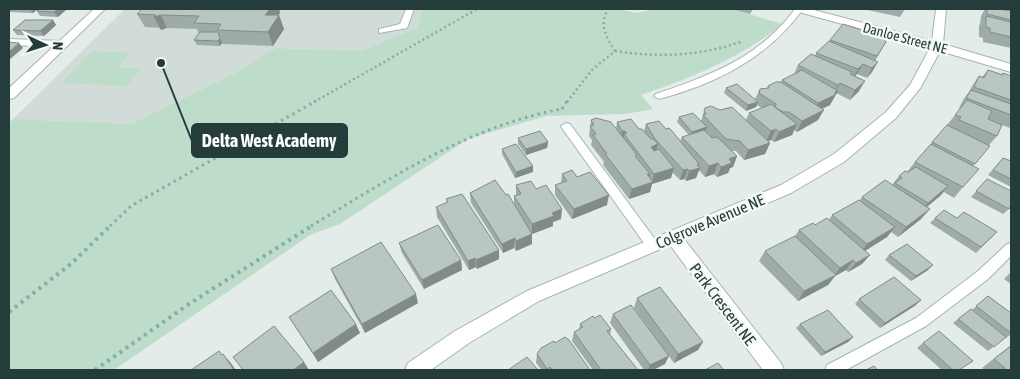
<svg xmlns="http://www.w3.org/2000/svg" width="1020" height="379" font-family="'Asap Condensed',sans-serif">
  <style>
    .built { fill: #d1dcd9 }
    .green { fill: #bddcca }
    .lines { fill: none; stroke-linecap: round; stroke-linejoin: round }
    .service-casing { stroke: #a6b4b1; stroke-width: 2 }
    .minor-casing { stroke: #a6b4b1; stroke-width: 2 }
    .path-far2 { stroke: #85aea7; stroke-width: 2.5; stroke-dasharray: 2 3; stroke-linecap: butt }
    .path-far1 { stroke: #85aea7; stroke-width: 3; stroke-dasharray: 2.5 4; stroke-linecap: butt }
    .path { stroke: #85aea7; stroke-width: 4; stroke-dasharray: 3 4.5; stroke-linecap: butt }
    .service { fill: #fff; fill-rule: evenodd }
    .minor { fill: #fff; fill-rule: evenodd }
    .wall { fill: #9faba8 }
    .shaded-wall { fill: #828b88 }
    .building { fill: #b9c7c3; stroke: #828b88 }
    .labels { text-anchor: middle; dominant-baseline: central; stroke-width: 5; stroke-linejoin: round; paint-order: stroke }
    .far-street-label { font-size: 14px; fill: #243c3a; stroke: #f3f9f7 }
    .street-label { font-size: 16px; fill: #243c3a; stroke: #f3f9f7 }
    .leader { fill: none; stroke: #243c3a; stroke-width: 2 }
    .callout-dot { fill: #243c3a; stroke: #f3f9f7; stroke-width: 2 }
    .callout { fill: #243c3a; stroke: #243c3a; stroke-width: 2 }
    .callout-label { font-size: 18px; text-anchor: middle; font-weight: bold; fill: #fff }
  </style>
  <rect width="100%" height="100%" fill="#e3ece9"/>
  <polygon class="built" points="125,9 422,9 417,28 361,51 276,48 233,74 131,124 13,119"/>
  <g class="green">
    <path d="M 422,9 L 618,9 L 637,13 L 654,9 L 731,9 L 783,24 C 740,58 693,77 641,95 L 653,109 L 625,114 L 546,116 L 468,139 L 340,224 L 310,235 L 114,370 L 9,370 L 9,123 L 13,119 L 131,124 L 233,74 L 276,48 L 361,51 L 417,28 Z"/>
    <polygon points="92,51 131,53 117,68 141,68 127,86 61,83"/>
  </g>
  <g class="lines">
    <defs>
      <g id="service">
        <polygon points="406,9 414,9 407,28 379,33 379,29 400,24"/>
        <path d="M 795,9 L 803,9 C 768,58 716,84 659,99 L 654,96 L 656,94 C 711,75 759,58 795,9 Z"/>
        <polygon points="9,39 62,41 66,44 62,47 9,45"/>
        <polygon points="566,123 570,124 657,242 659,246 657,250 653,251 649,250 562,128 561,126"/>
        <polygon points="1011,243 1011,256 988,279 926,326 846,370 825,370 827,365 916,318 978,271 1007,244"/>
      </g>
      <g id="minor">
        <polygon points="94,9 105,9 14,98 9,99 9,88"/>
        <polygon points="794,9 810,9 932,41 936,9 946,9 943,44 1011,64 1011,72 940,51 921,87 896,118 844,162 791,193 684,239 781,363 784,370 763,370 670,245 539,301 469,343 431,370 405,370 408,363 455,331 527,291 781,185 834,154 886,112 910,85 930,48 795,11"/>
      </g>
    </defs>
    <use href="#service" class="service-casing"/>
    <use href="#minor" class="minor-casing"/>
    <g class="path-far2">
      <path d="M 615,51 C 658,58 702,56 743,41"/>
      <polyline points="314,102 477,9"/>
      <path d="M 567,102 L 592,70 L 615,51 C 606,36 599,26 608,9"/>
    </g>
    <g class="path-far1">
      <polyline points="562,109 567,101"/>
      <polyline points="110,226 131,206 316,101"/>
      <path d="M 311,226 C 391,178 469,126 562,109"/>
    </g>
    <g class="path">
      <polyline points="9,312 72,263 111,225"/>
      <polyline points="95,370 189,304 313,225"/>
    </g>
    <use href="#service" class="service"/>
    <use href="#minor" class="minor"/>
  </g>
  <g class="wall">
    <polygon points="9,9 38,9 33,13 9,12"/>
    <polygon points="67,9 58,17 40,16 37,11"/>
    <polygon points="140,9 279,9 280,13 278,15 284,29 273,46 223,44 222,43 220,46 197,45 194,40 199,34 197,29 167,28 161,30 160,28 145,27 137,14 141,11"/>
    <polygon points="731,9 753,9 750,14"/>
    <polygon points="863,9 905,9 900,17"/>
    <polygon points="985,9 999,9 1011,11 1011,48 983,42 983,38 979,37 979,26 980,24 981,16"/>
    <polygon points="53,20 56,25 44,36 17,35 13,30"/>
    <polygon points="830,40 886,42 875,61 872,72 867,78 857,74 855,76 859,91 850,100 836,93 830,105 822,109 818,120 797,132 794,130 792,135 774,142 771,140 768,141 770,143 765,154 744,160 736,151 731,151 737,156 733,167 730,168 728,173 717,177 714,174 705,177 699,170 696,178 686,181 684,179 680,180 672,172 671,178 652,184 650,192 629,199 603,165 604,162 591,145 592,140 589,136 591,120 616,129 617,122 644,131 646,124 666,129 680,141 682,137 689,135 677,122 679,117 701,121 705,108 720,110 746,120 749,113 762,108 757,105 756,107 746,111 724,93 726,88 755,99 760,89 767,88 768,86 781,82 782,80 794,74 798,65 815,56 816,53 830,42"/>
    <polygon points="988,70 1002,75 1003,73 1011,76 1011,126 1010,128 1002,125 997,136 989,145 990,146 973,166 963,187 954,198 944,192 940,196 927,207 921,219 898,237 891,232 887,237 865,251 870,255 862,264 848,272 846,270 835,276 828,285 798,301 759,261 765,251 795,236 799,230 829,220 832,215 860,200 862,197 892,185 899,176 907,172 915,162 947,125 960,109 959,108 963,100 969,92 972,86 979,76 982,77"/>
    <polygon points="518,138 548,142 547,148 526,155 518,144"/>
    <polygon points="502,149 533,166 533,172 515,178 502,154"/>
    <polygon points="1003,158 1011,161 1011,187 988,175"/>
    <polygon points="562,174 607,205 572,219 555,195 555,185 561,183"/>
    <polygon points="987,179 1009,209 1003,214 971,197"/>
    <polygon points="516,185 536,189 561,219 553,222 553,226 532,234 532,244 516,251 514,248 503,253 471,203 470,193 506,195 514,205 514,196 516,195"/>
    <polygon points="446,199 499,250 499,259 477,269 476,267 469,270 437,217 436,207 447,202"/>
    <polygon points="935,218 957,218 997,232 976,253 930,223"/>
    <polygon points="399,243 461,260 462,270 424,289 402,253"/>
    <polygon points="889,255 928,270 911,281 885,260"/>
    <polygon points="331,269 418,303 365,333 335,279"/>
    <polygon points="1011,272 1011,284 1004,279"/>
    <polygon points="988,296 1011,313 1011,334 1006,338 1005,338 988,351 953,323 971,309 972,310"/>
    <polygon points="637,298 703,342 698,350 674,363 634,308"/>
    <polygon points="859,299 916,305 880,328 855,304"/>
    <polygon points="613,314 665,364 653,370 644,370 610,323"/>
    <polygon points="289,317 360,333 318,362"/>
    <polygon points="595,318 611,329 610,335 638,370 593,370 572,341 574,332 579,330 580,324"/>
    <polygon points="800,324 853,337 848,342 821,356 796,328"/>
    <polygon points="555,343 590,370 542,370 536,363 537,354"/>
    <polygon points="923,343 960,370 942,370 917,348"/>
    <polygon points="1011,345 1011,370 985,370 982,368"/>
  </g>
  <g class="shaded-wall">
    <polygon points="30,9 38,9 33,13"/>
    <polygon points="58,9 67,9 58,17 54,12"/>
    <polygon points="270,9 279,9 280,13 270,28 265,15"/>
    <polygon points="161,15 167,28 161,30 154,17"/>
    <polygon points="279,15 284,29 273,46 268,32"/>
    <polygon points="53,20 56,25 44,36 40,31"/>
    <polygon points="220,38 222,43 220,46 218,41"/>
    <polygon points="19,43 23,48 9,60 9,52"/>
    <polygon points="878,62 872,72 867,78 872,68"/>
    <polygon points="863,64 857,74 852,79 858,69"/>
    <polygon points="865,81 859,91 850,100 855,90"/>
    <polygon points="840,83 835,92 838,91 830,105 813,113 818,103 832,95 838,85"/>
    <polygon points="758,102 756,107 746,111 748,105"/>
    <polygon points="824,110 818,120 797,132 802,121"/>
    <polygon points="797,124 792,135 774,142 779,132"/>
    <polygon points="707,127 705,133 690,137 692,132"/>
    <polygon points="776,129 771,140 766,142 771,131"/>
    <polygon points="622,131 625,131 623,141 620,142"/>
    <polygon points="548,142 547,148 526,155 526,149"/>
    <polygon points="770,143 765,154 744,160 748,150"/>
    <polygon points="658,144 655,155 651,147"/>
    <polygon points="737,156 733,167 730,168 728,173 717,177 721,167 729,159"/>
    <polygon points="718,163 714,174 705,177 709,166"/>
    <polygon points="699,164 698,168 700,168 696,178 686,181 689,171"/>
    <polygon points="533,166 533,172 515,178 516,172"/>
    <polygon points="674,168 671,178 652,184 650,192 629,199 632,189 647,174 650,174 647,184 652,182 654,174"/>
    <polygon points="688,169 684,179 680,180 683,170"/>
    <polygon points="948,186 940,196 919,213 928,203"/>
    <polygon points="609,195 607,205 572,219 574,209"/>
    <polygon points="562,209 561,219 553,222 553,226 532,234 532,224 552,213"/>
    <polygon points="930,209 921,219 898,237 906,227"/>
    <polygon points="895,227 887,237 860,254 867,244"/>
    <polygon points="532,234 532,244 516,251 516,241"/>
    <polygon points="515,238 514,248 503,253 502,244"/>
    <polygon points="499,250 499,259 477,269 476,260"/>
    <polygon points="870,255 862,264 848,272 856,263"/>
    <polygon points="475,258 476,267 469,270 468,261"/>
    <polygon points="461,260 462,270 424,289 422,280"/>
    <polygon points="853,260 846,270 835,276 828,285 798,301 804,291 834,276 840,268"/>
    <polygon points="933,265 928,270 911,281 916,276"/>
    <polygon points="416,294 418,303 365,333 362,324"/>
    <polygon points="921,300 916,305 880,328 885,323"/>
    <polygon points="356,324 360,333 318,362 313,353"/>
    <polygon points="853,337 848,342 821,356 825,352"/>
    <polygon points="703,342 698,350 674,363 678,354"/>
    <polygon points="223,354 230,362 236,370 234,370"/>
    <polygon points="669,356 665,364 653,370 648,370 650,365"/>
    <polygon points="304,362 309,370 293,370"/>
  </g>
  <g class="building">
    <polygon points="39,9 58,9 54,12 37,11"/>
    <polygon points="142,9 270,9 265,15 279,15 268,32 217,30 221,24 194,23 199,16 161,15 154,17 156,15 137,14"/>
    <polygon points="987,9 999,9 1011,11 1011,20 987,14"/>
    <polygon points="986,16 1011,22 1011,37 990,32 990,28 986,27"/>
    <polygon points="25,20 53,20 40,31 13,30"/>
    <polygon points="843,24 882,36 886,42 877,56 830,40"/>
    <polygon points="200,32 218,32 220,38 218,41 194,40"/>
    <polygon points="829,41 878,62 872,68 863,64 858,69 816,53"/>
    <polygon points="9,42 19,43 9,52"/>
    <polygon points="811,54 852,72 850,74 865,81 855,90 840,83 838,85 798,65"/>
    <polygon points="802,70 838,91 835,92 835,95 818,103 782,80"/>
    <polygon points="988,70 1003,75 1003,73 1011,76 1011,100 974,87 979,76 984,78"/>
    <polygon points="776,82 781,82 824,110 802,121 789,112 783,112 775,107 776,104 759,93 760,89 769,88 768,86"/>
    <polygon points="737,84 758,102 748,105 726,88"/>
    <polygon points="971,90 1011,104 1011,115 966,98"/>
    <polygon points="967,100 992,111 988,119 1002,125 997,136 959,120 961,117 955,115"/>
    <polygon points="771,104 797,124 779,132 776,129 771,131 749,113"/>
    <polygon points="711,106 720,110 732,107 770,143 748,150 740,141 726,139 703,115 706,114 704,111 705,108"/>
    <polygon points="693,113 707,127 692,132 679,117"/>
    <polygon points="596,118 611,122 637,155 635,156 650,174 647,174 653,182 632,189 605,154 607,154 593,135 596,134 590,126 594,125 591,120"/>
    <polygon points="631,119 639,129 642,129 651,139 653,139 658,144 651,147 654,151 659,149 674,168 654,174 624,134 627,133 625,131 622,131 617,122"/>
    <polygon points="659,121 666,129 669,128 672,131 699,164 697,165 700,168 689,171 688,169 683,170 655,139 646,124"/>
    <polygon points="947,125 990,146 975,164 932,142"/>
    <polygon points="704,130 712,138 717,137 737,156 729,159 732,163 721,167 718,163 709,166 682,137"/>
    <polygon points="540,131 548,142 526,149 518,138"/>
    <polygon points="516,144 533,166 516,172 502,149"/>
    <polygon points="931,144 979,169 963,187 915,162"/>
    <polygon points="1003,158 1011,161 1011,179 993,170"/>
    <polygon points="916,167 948,186 928,203 895,183 902,178 899,176 905,171 908,172"/>
    <polygon points="572,170 577,177 590,172 609,195 574,209 555,185 567,181 562,174"/>
    <polygon points="987,179 1011,191 1011,205 1009,209 976,191"/>
    <polygon points="495,180 506,195 508,194 532,234 516,241 515,238 502,244 470,193"/>
    <polygon points="885,180 930,209 906,227 862,197"/>
    <polygon points="531,181 536,189 546,185 562,209 552,213 554,216 532,224 514,196 521,194 516,185"/>
    <polygon points="462,194 499,250 476,260 475,258 468,261 436,207 448,202 446,199"/>
    <polygon points="859,200 895,227 867,244 832,215"/>
    <polygon points="944,210 957,218 964,212 997,232 981,247 935,218"/>
    <polygon points="827,218 870,255 856,263 853,260 840,268 799,230 813,223 815,225"/>
    <polygon points="438,225 461,260 422,280 399,243"/>
    <polygon points="795,236 836,275 804,291 765,251"/>
    <polygon points="381,242 416,294 362,324 331,269"/>
    <polygon points="907,244 933,265 916,276 889,255"/>
    <polygon points="894,277 921,300 885,323 859,299"/>
    <polygon points="660,287 703,342 678,354 637,298"/>
    <polygon points="331,290 356,324 313,353 289,317"/>
    <polygon points="988,296 1011,313 1011,333 976,306"/>
    <polygon points="631,305 669,356 650,365 613,314"/>
    <polygon points="971,309 1006,337 994,347 958,319"/>
    <polygon points="828,310 853,337 825,352 800,324"/>
    <polygon points="600,315 611,329 607,331 638,370 601,370 574,332 583,327 580,324 593,316 595,318"/>
    <polygon points="274,326 304,362 293,370 243,370 233,357"/>
    <polygon points="939,331 973,361 959,370 953,370 923,343"/>
    <polygon points="565,337 569,340 590,370 553,370 550,367 547,369 537,354 541,348 554,341 555,343"/>
    <polygon points="1011,346 1011,370 1002,370 1005,368 994,359"/>
    <polygon points="219,351 222,355 223,354 234,370 191,370"/>
    <polygon points="527,357 538,370 508,370"/>
    <polygon points="718,363 724,370 705,370"/>
    <polygon points="874,366 878,370 866,370"/>
  </g>
  <g class="labels">
    <g class="far-street-label">
      <text transform="translate(905 38) rotate(15)">Danloe Street NE</text>
    </g>
    <g class="street-label">
      <text transform="translate(710 221) rotate(-23)">Colgrove Avenue NE</text>
      <text transform="translate(723 304) rotate(53)">Park Crescent NE</text>
    </g>
  </g>
  <path class="leader" d="M161 63L192 141"/>
  <circle class="callout-dot" cx="161" cy="63" r="5"/>
  <rect class="callout" x="192" y="124" width="155" height="33" rx="5"/>
  <g class="callout-label">
    <text x="269" y="147">Delta West Academy</text>
  </g>
  <rect width="1020" height="379" fill="none" stroke="#243c3a" stroke-width="20"/>
  <g transform="translate(45 45) rotate(94)" stroke="#f3f9f7" stroke-width="4" paint-order="stroke">
  <path d="M0-4L9 19L0 12L-9 19Z" fill="#243c3a"/>
  <text y="-8" font-size="14" font-weight="bold" text-anchor="middle" fill="#243c3a">N</text>
  </g>
</svg>
